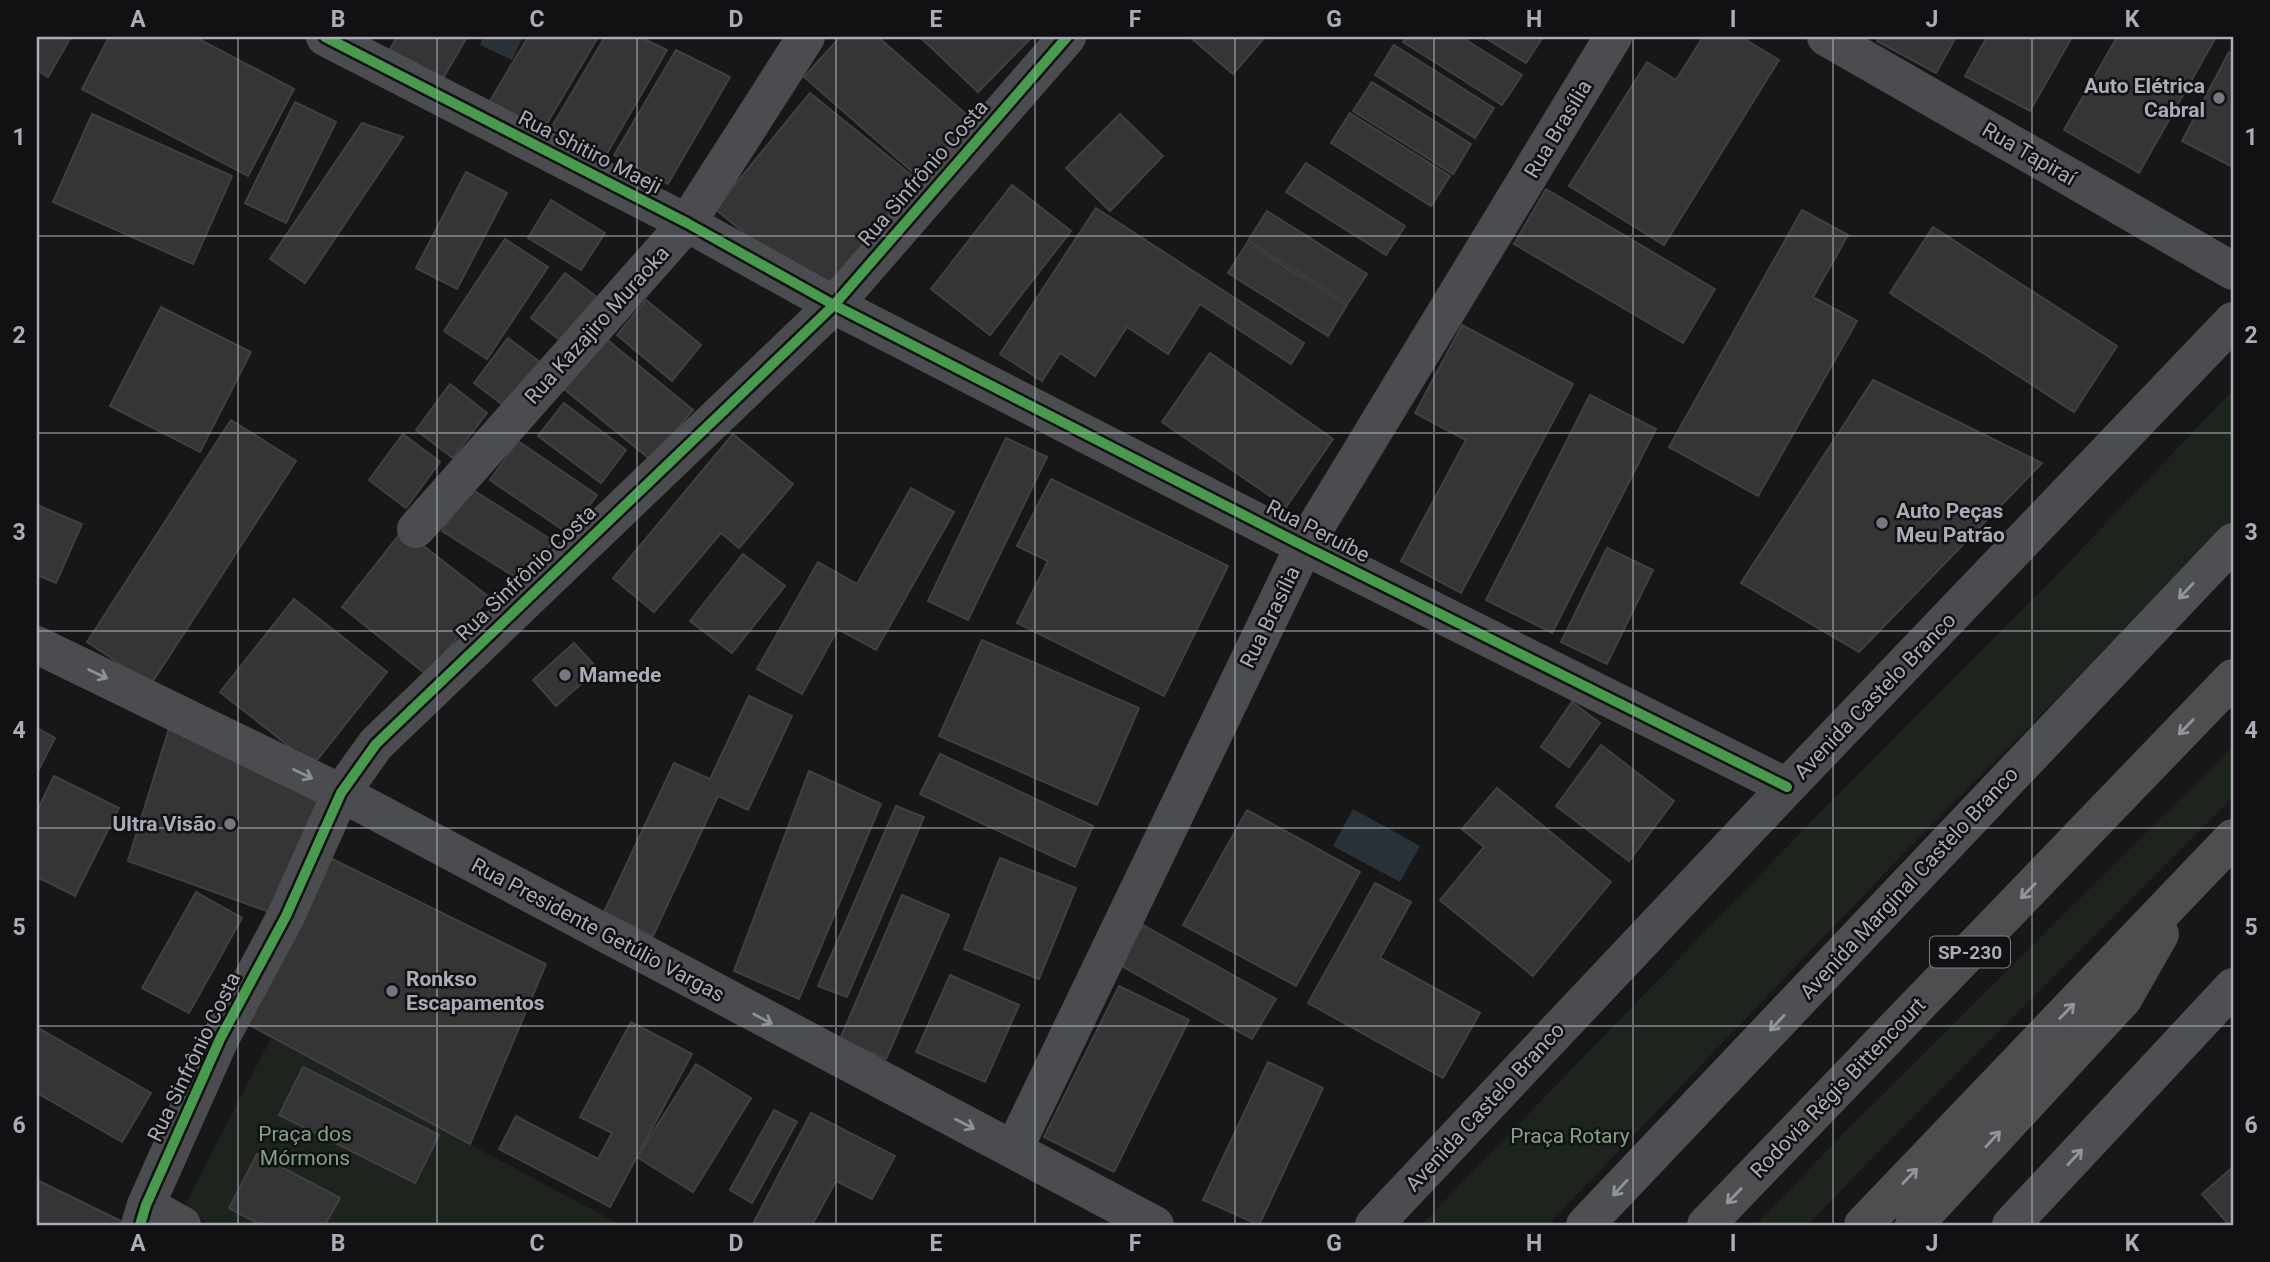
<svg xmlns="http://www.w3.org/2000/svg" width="2270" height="1262" font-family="Roboto,sans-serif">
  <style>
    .green { fill: #1d241e }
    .water { fill: #2a3239 }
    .building { fill: #353536; stroke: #3f4043; stroke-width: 2 }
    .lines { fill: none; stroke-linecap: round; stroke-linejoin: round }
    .street { stroke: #4b4c50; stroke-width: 38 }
    .primary { stroke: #4d4f52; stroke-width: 38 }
    .highway { stroke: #4e4e51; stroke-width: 38 }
    .cycleway-casing { stroke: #111113; stroke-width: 15 }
    .cycleway { stroke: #469c4c; stroke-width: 10 }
    .oneway { stroke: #91969e }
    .oneway2 { stroke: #8c9099 }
    .oneway3 { stroke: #92959e }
    .grid { fill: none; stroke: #a8adb8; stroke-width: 2; stroke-opacity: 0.55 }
    .poi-dot { fill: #757880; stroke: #111113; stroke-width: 2.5 }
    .labels { text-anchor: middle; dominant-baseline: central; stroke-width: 5; stroke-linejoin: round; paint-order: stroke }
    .shield { fill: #111113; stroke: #7b7e86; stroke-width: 2 }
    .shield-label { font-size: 19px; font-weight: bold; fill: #a8adb8 }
    .poi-label { font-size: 21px; font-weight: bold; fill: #a8adb8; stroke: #111113; text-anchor: start }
    .street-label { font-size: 21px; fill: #a8adb8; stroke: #111113 }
    .park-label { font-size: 21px; fill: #7fa381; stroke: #111113 }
    .neatline { fill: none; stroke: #a8adb8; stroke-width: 2.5 }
    .grid-label { font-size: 23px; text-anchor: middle; font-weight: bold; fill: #a8adb8 }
  </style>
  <rect width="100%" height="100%" fill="#171717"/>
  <g class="green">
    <polygon points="2233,390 2233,522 1907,850 1548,1225 1421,1225 1812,821 2051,581"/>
    <polygon points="2233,746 2233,797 1865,1165 1808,1225 1756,1225 1840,1137"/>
    <polygon points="271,1038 621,1225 212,1225 183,1209"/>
  </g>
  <g class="water">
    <polygon points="483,37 523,37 512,60 480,45"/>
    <polygon points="1353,809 1420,846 1400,882 1333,846"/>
  </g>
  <g class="building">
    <polygon points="37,37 71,37 48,77 37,70"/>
    <polygon points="109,37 195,37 294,89 248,176 82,89"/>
    <polygon points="397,37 467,37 441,82 387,54"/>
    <polygon points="528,37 598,37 542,132 488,104"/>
    <polygon points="605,37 640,37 667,50 605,157 551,128"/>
    <polygon points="840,37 878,37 975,122 923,181 804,77"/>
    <polygon points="920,37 1032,37 978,92"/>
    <polygon points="1190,37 1265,37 1233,74"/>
    <polygon points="1406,37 1461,37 1522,75 1502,105 1403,42"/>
    <polygon points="1484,37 1543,37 1526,63"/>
    <polygon points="1703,37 1741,37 1779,60 1664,245 1569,186 1647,62 1676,80"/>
    <polygon points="1879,37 1956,37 1936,73 1877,41"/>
    <polygon points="1987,37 2072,37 2030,111 1965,76"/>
    <polygon points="2117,37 2216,37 2139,173 2064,130"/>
    <polygon points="1394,45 1494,108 1475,138 1375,75"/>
    <polygon points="676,50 730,77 668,184 614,155"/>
    <polygon points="2229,52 2233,54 2233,167 2182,141"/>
    <polygon points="1372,82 1471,144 1453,174 1353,111"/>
    <polygon points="810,93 926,187 832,303 715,209"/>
    <polygon points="295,102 336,122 286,223 245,203"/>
    <polygon points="1350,113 1450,176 1431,206 1331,143"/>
    <polygon points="92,114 232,176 193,264 53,202"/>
    <polygon points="1120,114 1163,156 1110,211 1066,168"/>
    <polygon points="362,123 403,137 305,283 270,259"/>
    <polygon points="1306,163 1405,226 1386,255 1286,192"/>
    <polygon points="466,172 507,193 457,289 416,268"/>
    <polygon points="1012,185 1071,231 990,335 931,289"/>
    <polygon points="1546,189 1715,289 1683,343 1514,244"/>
    <polygon points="551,200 605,233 581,270 528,238"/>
    <polygon points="1096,208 1304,343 1291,364 1200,304 1168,354 1127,327 1095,376 1060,353 1042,381 1000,354"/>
    <polygon points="1802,210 1848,235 1813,297 1857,321 1758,496 1669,447"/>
    <polygon points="1267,211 1367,274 1348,303 1248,241"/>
    <polygon points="1933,227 2117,346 2074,412 1890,293"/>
    <polygon points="505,239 548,267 487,359 444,331"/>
    <polygon points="1247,243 1347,305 1328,336 1228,273"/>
    <polygon points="565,273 602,301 568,346 531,318"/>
    <polygon points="646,300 701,345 672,381 617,335"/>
    <polygon points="161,307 251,352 200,452 110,406"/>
    <polygon points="1462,325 1573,384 1461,593 1401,561 1466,440 1415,413"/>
    <polygon points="508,338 544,365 511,411 474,383"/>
    <polygon points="605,338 693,410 651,460 563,388"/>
    <polygon points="1210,353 1333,439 1286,507 1162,422"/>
    <polygon points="1873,380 2042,463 1859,652 1741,583"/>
    <polygon points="450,384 487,413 453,458 416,430"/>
    <polygon points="1590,395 1656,429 1552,633 1486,600"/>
    <polygon points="564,403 626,450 601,483 538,436"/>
    <polygon points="231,420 296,461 151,684 87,642"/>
    <polygon points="403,434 440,462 406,508 369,480"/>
    <polygon points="733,434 793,484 739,548 721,533 654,612 613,578"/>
    <polygon points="1006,438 1047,457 968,620 928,601"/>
    <polygon points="518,441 597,495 569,534 490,480"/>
    <polygon points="1051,479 1228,566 1164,696 1017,623 1048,561 1017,546"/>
    <polygon points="470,488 553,541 526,584 442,531"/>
    <polygon points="911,488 954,512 876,650 838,629 802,694 757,669 818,562 857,584"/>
    <polygon points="37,505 82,524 56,583 37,575"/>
    <polygon points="403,530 489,597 427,675 342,607"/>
    <polygon points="1607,548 1653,570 1607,664 1561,642"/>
    <polygon points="743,554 785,586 732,653 690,621"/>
    <polygon points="294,599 387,672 313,765 220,692"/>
    <polygon points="982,640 1139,708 1097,805 939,736"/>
    <polygon points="574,643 598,669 556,706 533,680"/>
    <polygon points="749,696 792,716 748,810 718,796 653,936 604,912 674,763 710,779"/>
    <polygon points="1572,702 1600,723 1569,767 1541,747"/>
    <polygon points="172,719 332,801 278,915 128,861"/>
    <polygon points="37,728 55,738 37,773"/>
    <polygon points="1601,745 1674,801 1629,861 1556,806"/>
    <polygon points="940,754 1093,826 1075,867 920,794"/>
    <polygon points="809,771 881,804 799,999 734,971"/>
    <polygon points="54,776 119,808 75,896 37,877 37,811"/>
    <polygon points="1497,788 1611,882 1533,976 1440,900 1484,847 1462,829"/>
    <polygon points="896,806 924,817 847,997 818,986"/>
    <polygon points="1247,810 1360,872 1296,986 1183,925"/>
    <polygon points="322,854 546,964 470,1144 235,1017"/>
    <polygon points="1000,858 1076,888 1039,979 964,949"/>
    <polygon points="1375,883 1411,902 1380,958 1480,1013 1443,1078 1308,1003"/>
    <polygon points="196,892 242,918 189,1013 142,988"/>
    <polygon points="902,895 949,915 886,1059 840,1039"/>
    <polygon points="1143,925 1276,999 1252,1039 1120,965"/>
    <polygon points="950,975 1019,1005 985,1082 916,1052"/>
    <polygon points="1119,986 1189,1020 1114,1172 1044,1137"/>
    <polygon points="631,1022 692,1054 610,1207 499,1149 516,1116 598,1159 612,1133 580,1117"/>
    <polygon points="37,1027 151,1093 122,1142 37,1093"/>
    <polygon points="1268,1062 1323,1088 1259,1225 1203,1200"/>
    <polygon points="696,1064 751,1098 693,1192 637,1157"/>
    <polygon points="303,1067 439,1135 415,1183 279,1115"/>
    <polygon points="774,1110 797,1122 752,1203 730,1190"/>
    <polygon points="811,1113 895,1156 872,1199 836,1181 812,1225 760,1225 754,1222"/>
    <polygon points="257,1154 340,1198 325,1225 261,1225 229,1208"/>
    <polygon points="2233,1167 2233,1225 2229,1225 2202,1194"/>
    <polygon points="37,1180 129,1225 37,1225"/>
  </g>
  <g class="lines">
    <g class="street">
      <polyline points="325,37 687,223 834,305 1304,546 1787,787"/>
      <polyline points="1826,37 2233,271"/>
      <polyline points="416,529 687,223 806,37"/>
      <polyline points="37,645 341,793 1155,1225"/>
      <polyline points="1014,1149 1304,546 1613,37"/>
      <polyline points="146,1205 182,1225"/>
      <polyline points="140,1225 146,1205 220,1039 286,916 341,793 376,744 834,305 1067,37"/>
      <polyline points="1374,1225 1787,787 2233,321"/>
    </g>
    <g class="primary">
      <polyline points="1585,1225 2233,542"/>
      <polyline points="2011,1225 2233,987"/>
    </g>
    <g class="highway">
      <polyline points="1706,1225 2233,678"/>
      <polyline points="1863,1225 2233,838"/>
      <polyline points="1914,1225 2123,999 2160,934"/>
    </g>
    <defs>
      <g id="cycleway">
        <polyline points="325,37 687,223 834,305 1304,546 1787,787"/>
        <polyline points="140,1225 146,1205 220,1039 286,916 341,793 376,744 834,305 1067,37"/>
      </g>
    </defs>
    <use href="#cycleway" class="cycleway-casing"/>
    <use href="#cycleway" class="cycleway"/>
  </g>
  <defs><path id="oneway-shaft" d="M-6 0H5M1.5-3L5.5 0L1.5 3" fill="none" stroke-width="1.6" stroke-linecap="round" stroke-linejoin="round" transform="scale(1.75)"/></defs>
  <g class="oneway">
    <use href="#oneway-shaft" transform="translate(2186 591) rotate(133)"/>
    <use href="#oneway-shaft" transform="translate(1777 1023) rotate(133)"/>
    <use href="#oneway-shaft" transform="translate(2075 1157) rotate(-47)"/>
    <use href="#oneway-shaft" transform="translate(1620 1188) rotate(133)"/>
  </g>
  <g class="oneway2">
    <use href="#oneway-shaft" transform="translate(98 674) rotate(26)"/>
    <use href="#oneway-shaft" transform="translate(303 774) rotate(26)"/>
    <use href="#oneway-shaft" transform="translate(763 1019) rotate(28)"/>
    <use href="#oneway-shaft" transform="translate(965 1124) rotate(27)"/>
  </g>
  <g class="oneway3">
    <use href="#oneway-shaft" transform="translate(2186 727) rotate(134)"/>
    <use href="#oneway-shaft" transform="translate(2028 891) rotate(134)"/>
    <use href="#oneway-shaft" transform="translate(2067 1011) rotate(-46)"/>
    <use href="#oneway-shaft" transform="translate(1993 1139) rotate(-47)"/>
    <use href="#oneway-shaft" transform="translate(1910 1176) rotate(-46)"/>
    <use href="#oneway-shaft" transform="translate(1734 1196) rotate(134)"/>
  </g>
  <path class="grid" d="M 238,37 L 238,1225M 437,37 L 437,1225M 637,37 L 637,1225M 836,37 L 836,1225M 1035,37 L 1035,1225M 1235,37 L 1235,1225M 1434,37 L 1434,1225M 1633,37 L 1633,1225M 1833,37 L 1833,1225M 2032,37 L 2032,1225M 37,236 L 2233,236M 37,433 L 2233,433M 37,631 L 2233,631M 37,828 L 2233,828M 37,1026 L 2233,1026"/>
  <g class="poi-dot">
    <circle cx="2219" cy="98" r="7"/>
    <circle cx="1882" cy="523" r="7"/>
    <circle cx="565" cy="675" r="7"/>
    <circle cx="230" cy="824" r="7"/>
    <circle cx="392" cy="991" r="7"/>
  </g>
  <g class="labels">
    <rect class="shield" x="1930" y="936.5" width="80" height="31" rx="5"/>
    <g class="shield-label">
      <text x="1970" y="952">SP-230</text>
    </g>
    <g class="poi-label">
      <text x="2205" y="86" text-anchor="end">Auto Elétrica<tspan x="2205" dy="24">Cabral</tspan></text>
      <text x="1896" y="511">Auto Peças<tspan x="1896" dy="24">Meu Patrão</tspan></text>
      <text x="579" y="675">Mamede</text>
      <text x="216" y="824" text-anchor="end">Ultra Visão</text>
      <text x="406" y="979">Ronkso<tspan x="406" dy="24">Escapamentos</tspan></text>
    </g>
    <g class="street-label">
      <text transform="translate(1558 129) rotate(-59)">Rua Brasília</text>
      <text transform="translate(590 152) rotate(27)">Rua Shitiro Maeji</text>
      <text transform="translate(2029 154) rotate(30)">Rua Tapiraí</text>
      <text transform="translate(923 173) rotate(-49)">Rua Sinfrônio Costa</text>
      <text transform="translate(597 325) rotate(-48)">Rua Kazajiro Muraoka</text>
      <text transform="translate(1318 531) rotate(27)">Rua Peruíbe</text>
      <text transform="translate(526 573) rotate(-44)">Rua Sinfrônio Costa</text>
      <text transform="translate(1270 617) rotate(-64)">Rua Brasília</text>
      <text transform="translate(1875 696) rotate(-46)">Avenida Castelo Branco</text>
      <text transform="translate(1909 883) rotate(-47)">Avenida Marginal Castelo Branco</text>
      <text transform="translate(598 930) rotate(28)">Rua Presidente Getúlio Vargas</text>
      <text transform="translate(194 1057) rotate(-64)">Rua Sinfrônio Costa</text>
      <text transform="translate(1838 1088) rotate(-46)">Rodovia Régis Bittencourt</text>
      <text transform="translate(1485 1107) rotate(-47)">Avenida Castelo Branco</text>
    </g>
    <g class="park-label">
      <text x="305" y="1134">Praça dos<tspan x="305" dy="24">Mórmons</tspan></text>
      <text x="1570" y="1136">Praça Rotary</text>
    </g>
  </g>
  <rect width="2270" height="1262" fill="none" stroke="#111113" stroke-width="77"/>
  <rect x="38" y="38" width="2194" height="1186" class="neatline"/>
  <g class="grid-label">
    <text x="138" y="27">A</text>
    <text x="338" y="27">B</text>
    <text x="537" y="27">C</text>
    <text x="736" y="27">D</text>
    <text x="936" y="27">E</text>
    <text x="1135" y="27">F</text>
    <text x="1334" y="27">G</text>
    <text x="1534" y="27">H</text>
    <text x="1733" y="27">I</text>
    <text x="1932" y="27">J</text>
    <text x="2132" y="27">K</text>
    <text x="19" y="145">1</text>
    <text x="2251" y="145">1</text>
    <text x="19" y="343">2</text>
    <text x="2251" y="343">2</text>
    <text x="19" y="540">3</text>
    <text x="2251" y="540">3</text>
    <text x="19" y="738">4</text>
    <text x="2251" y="738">4</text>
    <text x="19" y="935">5</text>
    <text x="2251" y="935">5</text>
    <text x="19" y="1133">6</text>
    <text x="2251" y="1133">6</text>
    <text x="138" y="1251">A</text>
    <text x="338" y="1251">B</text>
    <text x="537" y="1251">C</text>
    <text x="736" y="1251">D</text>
    <text x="936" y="1251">E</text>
    <text x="1135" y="1251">F</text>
    <text x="1334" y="1251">G</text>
    <text x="1534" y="1251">H</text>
    <text x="1733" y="1251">I</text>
    <text x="1932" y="1251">J</text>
    <text x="2132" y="1251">K</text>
  </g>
</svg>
